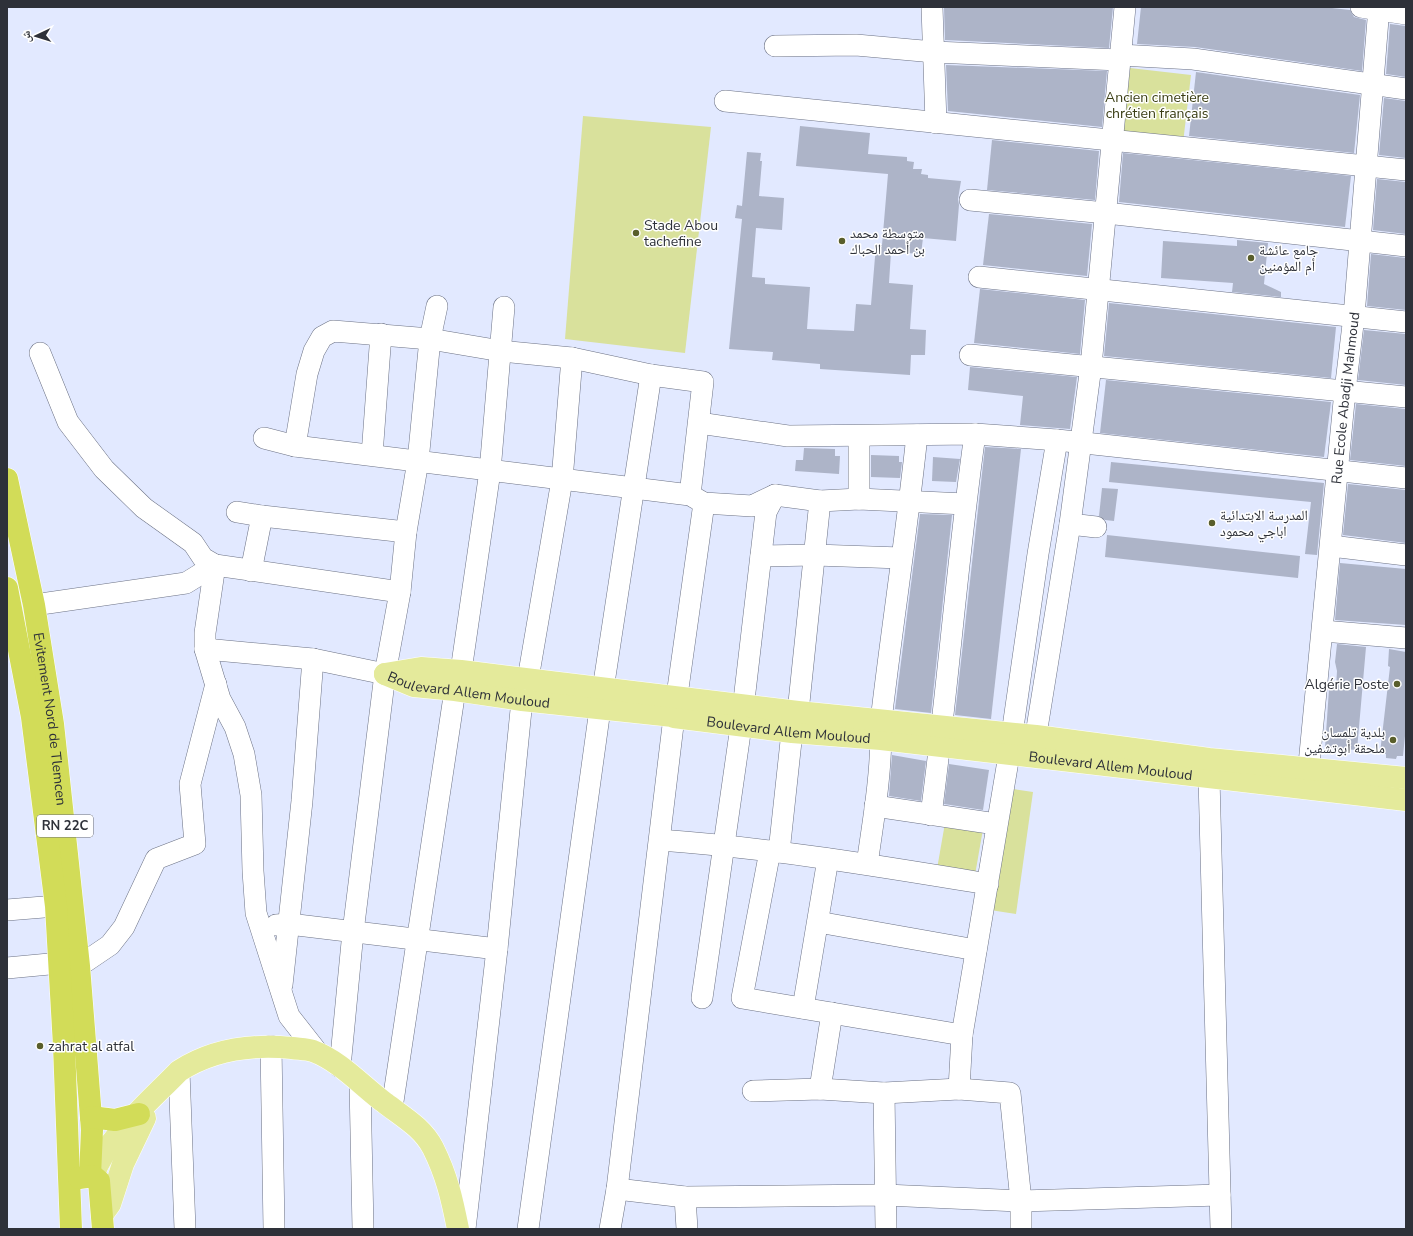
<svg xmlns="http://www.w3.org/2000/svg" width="1413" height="1236" font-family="'Nunito Sans','Noto Naskh Arabic',sans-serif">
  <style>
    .green { fill: #d9e19c }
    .building { fill: #adb4c8 }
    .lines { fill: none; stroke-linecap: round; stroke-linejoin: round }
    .minor-casing { stroke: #6c7285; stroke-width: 22 }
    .major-casing { stroke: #fff; stroke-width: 23 }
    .highway-casing { stroke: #fff; stroke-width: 23 }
    .minor { stroke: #fff; stroke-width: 21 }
    .major { stroke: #e4ea9b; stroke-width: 22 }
    .highway { stroke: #d2dc58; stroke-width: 22 }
    .poi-dot { fill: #595e2b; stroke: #fff; stroke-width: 1.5 }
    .labels { text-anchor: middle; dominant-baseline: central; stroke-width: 3; stroke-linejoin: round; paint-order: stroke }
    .shield { fill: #fff; stroke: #6d6f74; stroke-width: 1 }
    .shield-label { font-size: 13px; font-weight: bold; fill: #2e3139 }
    .park-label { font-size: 14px; fill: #3a3d14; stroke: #fff }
    .poi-label { font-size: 14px; fill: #2e3139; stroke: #fff; text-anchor: start }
    .street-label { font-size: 14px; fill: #2e3139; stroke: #fff }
  </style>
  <rect width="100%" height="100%" fill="#e2e9ff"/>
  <g class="green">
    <polygon points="1130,68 1191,75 1183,143 1123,136"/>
    <polygon points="583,116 711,127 685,353 565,339"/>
    <polygon points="1007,788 1033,792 1016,914 990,910"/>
    <polygon points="945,823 983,829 975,875 937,869"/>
  </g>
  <g class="building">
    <polygon points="944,7 1113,7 1109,48 945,40"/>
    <polygon points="1141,7 1323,7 1350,10 1354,17 1366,20 1362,71 1195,47 1137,44"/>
    <polygon points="1390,24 1406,26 1406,77 1386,74"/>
    <polygon points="946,65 1107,71 1102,127 948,111"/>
    <polygon points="1196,72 1360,95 1354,153 1189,136"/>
    <polygon points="1384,98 1406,101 1406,158 1379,155"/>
    <polygon points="800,126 870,133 868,154 907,157 907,161 914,162 913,169 922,169 921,174 928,175 928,178 961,181 958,199 959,205 956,241 923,238 921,254 891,252 889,283 913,285 910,329 926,330 925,355 911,355 910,375 820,369 820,364 772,360 773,352 729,349 742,219 735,218 737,205 742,206 747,152 761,153 760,161 762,161 759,196 784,198 782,230 756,228 752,277 765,278 765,284 810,287 807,329 854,331 856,304 871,305 876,245 882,245 888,174 796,166"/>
    <polygon points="992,140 1099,151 1095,200 987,190"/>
    <polygon points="1123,153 1351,176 1345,227 1119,202"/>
    <polygon points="1377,179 1406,182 1406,234 1373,230"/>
    <polygon points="989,214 1092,224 1087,276 983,265"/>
    <polygon points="1237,240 1268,243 1264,284 1281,292 1281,297 1232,292 1233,283 1161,278 1163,241 1237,246"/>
    <polygon points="1371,254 1406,258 1406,310 1367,306"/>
    <polygon points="980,289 1085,300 1080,354 974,343"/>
    <polygon points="1109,303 1336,327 1331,378 1104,356"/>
    <polygon points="1364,330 1406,334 1406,385 1358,380"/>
    <polygon points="970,367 1077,377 1070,429 1020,425 1023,396 968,390"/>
    <polygon points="1106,380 1331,402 1324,457 1100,433"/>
    <polygon points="1356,404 1406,409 1406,466 1350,460"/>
    <polygon points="985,447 1021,449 991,719 955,715"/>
    <polygon points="804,448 835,449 835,456 840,456 839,474 795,471 796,460 803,460"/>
    <polygon points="871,455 899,456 899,462 902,462 900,478 871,477"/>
    <polygon points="933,457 960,459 956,482 932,481"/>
    <polygon points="1111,462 1324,483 1317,555 1305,554 1311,502 1109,482"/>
    <polygon points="1348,484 1406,490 1406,543 1343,535"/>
    <polygon points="1102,488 1118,489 1114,521 1105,520 1099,516"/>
    <polygon points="920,514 952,515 931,713 895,709"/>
    <polygon points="1107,535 1300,556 1298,578 1105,557"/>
    <polygon points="1340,563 1406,569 1406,625 1335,620"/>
    <polygon points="1337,644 1366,647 1357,750 1325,748 1329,689 1336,687 1337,671 1335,662"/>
    <polygon points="1389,649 1406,652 1406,726 1403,756 1397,756 1396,759 1386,758 1386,754 1380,753 1390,667 1388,666"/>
    <polygon points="892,755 926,761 921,801 889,796"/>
    <polygon points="949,764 989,770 983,810 944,804"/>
  </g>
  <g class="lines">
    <defs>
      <g id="minor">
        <polyline points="932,7 936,123"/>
        <polyline points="1361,7 1406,14"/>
        <polyline points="775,46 856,45 934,52 1119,60"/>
        <polyline points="1120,55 1193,59 1406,89"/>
        <polyline points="725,101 1406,170"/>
        <polyline points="970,200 1106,213 1406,246"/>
        <polyline points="979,277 1406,322"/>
        <polyline points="40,353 68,422 104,469 144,508 193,543 203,558 215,565 400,592"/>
        <polyline points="970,355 1406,397"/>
        <polyline points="699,423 788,436 975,434 1057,440 1406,478"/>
        <polyline points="264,438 295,446 690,495 704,503 752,506 775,495 820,501 859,499 965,504"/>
        <polyline points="295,446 307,374 314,351 322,337 333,331 430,339 501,351 572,358 651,375 703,382 690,495"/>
        <polyline points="372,455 381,334"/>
        <polyline points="859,499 859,436"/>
        <polyline points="237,512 262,516 406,532"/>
        <polyline points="1070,524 1096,527"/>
        <polyline points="1331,546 1406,555"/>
        <polyline points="761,556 815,555 901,558"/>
        <polyline points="215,565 205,633 205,649 220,699 235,727 244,754 251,795 253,871 256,913 289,1016 318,1053"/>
        <polyline points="251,571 262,516"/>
        <polyline points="34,605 186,583 215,565"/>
        <polyline points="1323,631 1406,638"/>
        <polyline points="205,649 313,659 385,674"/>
        <polyline points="1033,753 1070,524 1091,366 1125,7"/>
        <polyline points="1209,778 1221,1229"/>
        <path id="s1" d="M 1307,785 L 1345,391 L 1354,316 L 1379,7"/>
        <polyline points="875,806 996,824"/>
        <path d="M 931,815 C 948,688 957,561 975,434"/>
        <path d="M 660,840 C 770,848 879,866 988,884"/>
        <polyline points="770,851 742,998 962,1035 1009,755 1038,554 1057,440"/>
        <polyline points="779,852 792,732 798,712 820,501"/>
        <path d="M 867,864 C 874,817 882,769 881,721 C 892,626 907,531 917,435"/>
        <polyline points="7,910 56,906"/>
        <polyline points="818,922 976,950"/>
        <polyline points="276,925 289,924 497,949"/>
        <polyline points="79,966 110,945 124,927 156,859 195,844 190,784 216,684"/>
        <polyline points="7,968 60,963"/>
        <polyline points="282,985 302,801 313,659"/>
        <polyline points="702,998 741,726 766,512 775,495"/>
        <polyline points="803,1008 828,859"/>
        <polyline points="271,1046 274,1229"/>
        <polyline points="340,1067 353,932 385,674 400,592 406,532 418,461 430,339 437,306"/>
        <polyline points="179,1071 185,1229"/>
        <polyline points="360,1083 363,1229"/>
        <polyline points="820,1089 832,1013"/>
        <polyline points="959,1089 962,1035"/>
        <polyline points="753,1091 820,1089 884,1093 959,1089 1010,1093 1021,1201 1021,1229"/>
        <polyline points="884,1093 886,1229"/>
        <polyline points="392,1108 455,690 461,671 490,471 504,307"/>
        <polyline points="617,1189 685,1197 885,1195 1021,1201 1220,1195"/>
        <polyline points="685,1197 687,1229"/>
        <polyline points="465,1229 497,949 522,700 528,679 562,480 572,358"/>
        <polyline points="528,1229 600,709 651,375"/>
        <polyline points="610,1229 617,1189 674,717 704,503"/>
      </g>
      <g id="major">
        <path id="s2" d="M 385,674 L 414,686 L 455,690 L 522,700 L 673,716 L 674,717 L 792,732 L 881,739 L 1406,800"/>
        <polyline points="385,674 421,668 461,671 798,712 1036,736 1209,759 1406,778"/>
        <path d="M 93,1176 C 107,1137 150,1101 179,1071 C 213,1049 252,1044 292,1048 C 299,1049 307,1049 313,1051 C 340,1061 362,1086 385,1103 C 403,1117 422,1127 433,1148 C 447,1176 452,1199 458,1229"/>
        <polyline points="102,1215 110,1204 123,1164 145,1118"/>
      </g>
      <g id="highway">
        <path id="s3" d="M 7,479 L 34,605 L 53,724 L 79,966 L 92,1130 L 90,1176"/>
        <polyline points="7,588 32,717 56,906 64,1046 71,1229"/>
        <polyline points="91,1117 115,1120 139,1114"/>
        <polyline points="79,1178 93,1176 99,1181 103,1229"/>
      </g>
    </defs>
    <use href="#minor" class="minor-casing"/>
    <use href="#major" class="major-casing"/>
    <use href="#highway" class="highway-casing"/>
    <use href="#minor" class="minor"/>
    <use href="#major" class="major"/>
    <use href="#highway" class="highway"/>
  </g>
  <g class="poi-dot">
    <circle cx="636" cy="233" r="4"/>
    <circle cx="842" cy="241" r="4"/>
    <circle cx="1251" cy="258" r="4"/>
    <circle cx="1212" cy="523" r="4"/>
    <circle cx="1397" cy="684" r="4"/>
    <circle cx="1393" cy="740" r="4"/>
    <circle cx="40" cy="1046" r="4"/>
  </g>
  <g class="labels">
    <rect class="shield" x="37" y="815" width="56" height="22" rx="3"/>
    <g class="shield-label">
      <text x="65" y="826">RN 22C</text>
    </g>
    <g class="park-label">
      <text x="1157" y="97">Ancien cimetière<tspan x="1157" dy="16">chrétien français</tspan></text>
    </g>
    <g class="poi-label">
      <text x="644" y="225">Stade Abou<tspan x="644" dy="16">tachefine</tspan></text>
      <text x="850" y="233">متوسطة محمد<tspan x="850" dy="16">بن أحمد الحباك</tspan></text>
      <text x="1259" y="250">جامع عائشة<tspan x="1259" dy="16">أم المؤمنين</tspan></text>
      <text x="1220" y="515">المدرسة الابتدائية<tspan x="1220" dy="16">اباجي محمود</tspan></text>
      <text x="1389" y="684" text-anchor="end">Algérie Poste</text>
      <text x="1385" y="732" text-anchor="end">بلدية تلمسان<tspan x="1385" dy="16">ملحقة أبوتشفين</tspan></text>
      <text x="48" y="1046">zahrat al atfal</text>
    </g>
    <g class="street-label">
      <text stroke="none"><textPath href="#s1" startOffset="389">Rue Ecole Abadji Mahmoud</textPath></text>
      <text stroke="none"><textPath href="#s2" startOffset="86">Boulevard Allem Mouloud</textPath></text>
      <text stroke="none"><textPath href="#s3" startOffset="244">Evitement Nord de Tlemcen</textPath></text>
      <text stroke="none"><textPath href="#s2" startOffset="409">Boulevard Allem Mouloud</textPath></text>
      <text stroke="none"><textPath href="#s2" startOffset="733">Boulevard Allem Mouloud</textPath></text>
    </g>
  </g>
  <rect width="1413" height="1236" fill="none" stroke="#2e3139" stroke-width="16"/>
  <g transform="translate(36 36) rotate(266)" stroke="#ffffff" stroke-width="3" paint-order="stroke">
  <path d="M0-3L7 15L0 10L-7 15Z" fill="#2e3139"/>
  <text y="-6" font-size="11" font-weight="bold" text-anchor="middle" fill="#2e3139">ش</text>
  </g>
</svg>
